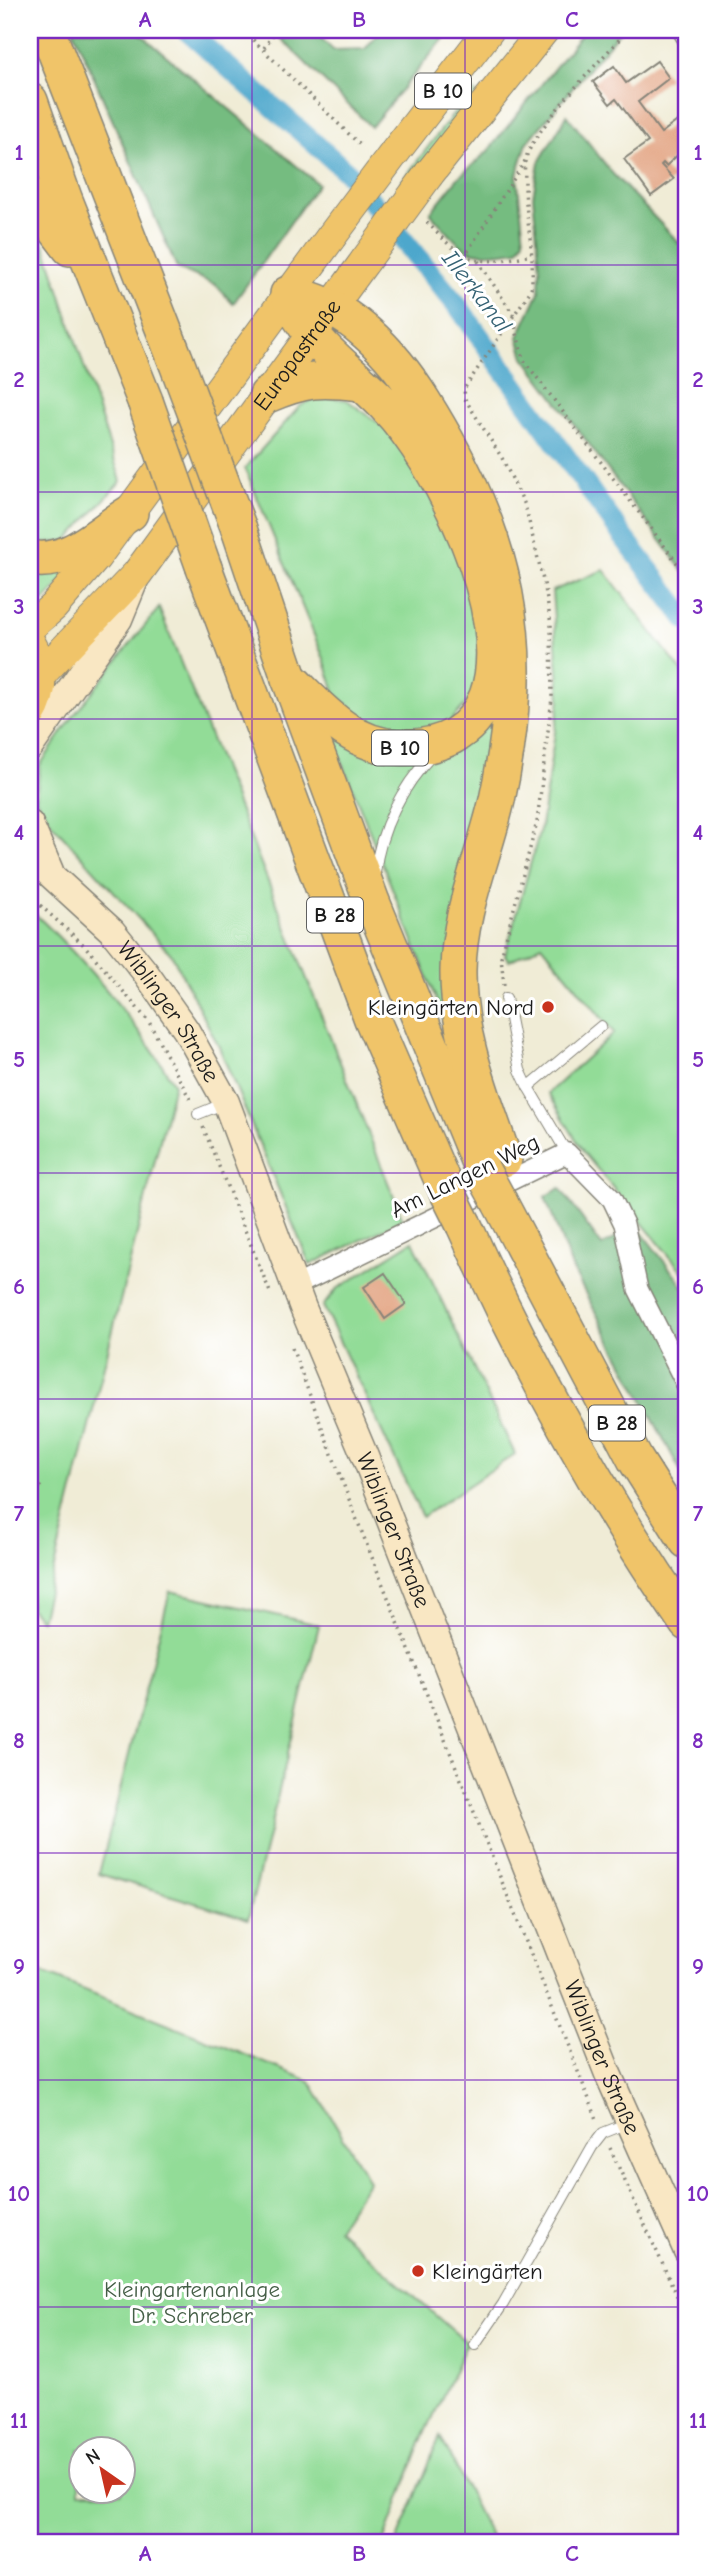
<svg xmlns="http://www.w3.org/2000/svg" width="717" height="2572" font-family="'Comic Neue',sans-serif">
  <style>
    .green { fill: #92dc97; stroke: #577c5a; stroke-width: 2; fill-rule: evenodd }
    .forest { fill: #75bc80; stroke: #486c4e; stroke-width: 2 }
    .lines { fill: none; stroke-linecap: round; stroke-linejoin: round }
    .canal { stroke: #4ea7cc; stroke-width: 21 }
    .building { fill: #e5ab8c }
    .lane-casing { stroke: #868479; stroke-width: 12 }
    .street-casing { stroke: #868479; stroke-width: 22 }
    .secondary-casing { stroke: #868479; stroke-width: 29 }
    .primary-casing { stroke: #868479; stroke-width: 32 }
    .highway-casing { stroke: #868479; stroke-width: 38 }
    .path { stroke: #868479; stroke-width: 3.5; stroke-dasharray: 2 5; stroke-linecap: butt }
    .lane { stroke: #fff; stroke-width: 10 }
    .street { stroke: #fff; stroke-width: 19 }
    .secondary { stroke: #f9e7c3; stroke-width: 26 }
    .primary { stroke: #f0c469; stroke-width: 30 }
    .highway { stroke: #f0c469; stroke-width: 35 }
    .primary-bridge-casing { stroke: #868479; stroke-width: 32; stroke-linecap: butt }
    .highway-bridge-casing { stroke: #868479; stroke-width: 38; stroke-linecap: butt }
    .primary-bridge { stroke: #f0c469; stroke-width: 30 }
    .highway-bridge { stroke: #f0c469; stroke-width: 35 }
    .grid { fill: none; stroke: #7b2cbf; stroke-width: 2; stroke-opacity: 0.55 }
    .poi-dot { fill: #c8321e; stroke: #fff; stroke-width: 2.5 }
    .labels { text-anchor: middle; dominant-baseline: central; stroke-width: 6; stroke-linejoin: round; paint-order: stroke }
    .shield { fill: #fff; stroke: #606060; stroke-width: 2 }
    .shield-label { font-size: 21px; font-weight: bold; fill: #1c1c1c }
    .street-label { font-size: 23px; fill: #1c1c1c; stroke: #fff }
    .poi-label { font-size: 23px; fill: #1c1c1c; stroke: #fff; text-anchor: end }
    .park-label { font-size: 23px; fill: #455f47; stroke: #fff }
    .water-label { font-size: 24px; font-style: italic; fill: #356274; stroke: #fff }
    .neatline { fill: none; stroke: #7b2cbf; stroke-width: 2.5 }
    .grid-label { font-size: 23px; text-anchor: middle; font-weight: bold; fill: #7b2cbf }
  </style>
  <rect width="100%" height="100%" fill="#fff"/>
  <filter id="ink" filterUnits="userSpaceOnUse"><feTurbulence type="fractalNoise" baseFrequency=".0143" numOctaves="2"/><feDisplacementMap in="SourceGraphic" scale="14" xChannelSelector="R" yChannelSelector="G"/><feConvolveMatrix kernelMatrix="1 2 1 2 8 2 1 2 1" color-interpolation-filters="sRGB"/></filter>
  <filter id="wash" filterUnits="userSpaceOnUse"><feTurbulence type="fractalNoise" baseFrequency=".00686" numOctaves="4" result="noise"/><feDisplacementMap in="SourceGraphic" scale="28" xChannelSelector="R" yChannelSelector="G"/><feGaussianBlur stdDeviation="1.57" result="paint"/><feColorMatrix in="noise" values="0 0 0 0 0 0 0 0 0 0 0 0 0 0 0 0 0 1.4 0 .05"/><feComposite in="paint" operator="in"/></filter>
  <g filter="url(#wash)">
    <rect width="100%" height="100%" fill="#f0ecd6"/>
    <g class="green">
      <polygon points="472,90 477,94 406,187 402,181"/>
      <polygon points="30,210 46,249 121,481 67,541 30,545"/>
      <polygon points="319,396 347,400 384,427 418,466 481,609 476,692 450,722 407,735 363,719 336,695 324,659 245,468 300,406"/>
      <polygon points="85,558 44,601 30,607 30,568"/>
      <polygon points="604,570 687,678 687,1277 584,1153 548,1093 614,1033 542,945 509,961 505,955 541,826 560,699 552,591"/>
      <polygon points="159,608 403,1220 310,1265 219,1047 172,955 53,825 36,799 40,765 74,715"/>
      <polygon points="499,702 446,1024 335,744 340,736 378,754"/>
      <path d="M 30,909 C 86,962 134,1018 174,1084 L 41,1620 L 30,1608 Z"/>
      <polygon points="413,1241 515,1454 422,1517 323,1306 337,1289"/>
      <polygon points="170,1591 319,1625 248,1919 99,1874"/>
      <path d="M 30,1968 L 310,2081 L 369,2181 L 337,2229 L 467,2343 L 421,2443 L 384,2542 L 30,2542 ZM 80,2450 L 122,2450 L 122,2492 L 80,2492 Z"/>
      <polygon points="440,2436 493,2542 397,2542"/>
    </g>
    <g class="forest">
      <polygon points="73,30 136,30 318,184 233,304 216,285 177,268"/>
      <polygon points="281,30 313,30 333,50 365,49 381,30 451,30 371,127 278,36"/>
      <path d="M 585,30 L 621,30 L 527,143 L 517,175 L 524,240 L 518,250 C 461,258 468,253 430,213 L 458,178 L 488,151 Z"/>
      <polygon points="567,115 613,174 687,251 687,576 524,357 518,337 539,292 540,269 533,196 539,162"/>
      <polygon points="560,1188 602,1246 636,1225 687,1291 687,1483 573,1270 545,1197"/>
    </g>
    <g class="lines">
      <polyline class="canal" points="186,30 348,173 460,309 622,535 687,620"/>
    </g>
    <g id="blocks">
      <g class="building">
        <polygon points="657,61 669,78 638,102 661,133 687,114 687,146 666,166 663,163 661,165 674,179 651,196 624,159 648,142 616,99 610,104 593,82 614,66 626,83"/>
        <polygon points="385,1273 406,1304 385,1319 364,1287"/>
      </g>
    </g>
  </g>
  <g filter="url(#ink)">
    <use href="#blocks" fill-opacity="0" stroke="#868479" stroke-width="2"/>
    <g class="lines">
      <defs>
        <g id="lane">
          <path d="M 375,873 C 380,829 402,786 433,754"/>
          <polyline points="506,998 520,1070 528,1087 601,1026"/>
          <polyline points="528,1087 567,1153"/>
          <polyline points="198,1114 225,1103"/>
          <polyline points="475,2345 503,2304 592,2147 603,2133 628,2123"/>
        </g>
        <g id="street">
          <polyline points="682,30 687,38"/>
          <polyline points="295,1286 567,1153 612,1199 624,1224 638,1289 687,1386"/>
        </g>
        <g id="secondary">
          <polyline points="30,747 119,619 135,580"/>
          <polyline points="30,824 50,871"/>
          <path id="s1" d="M 30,856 L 112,931 L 145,972 L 186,1030 L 226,1102 L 303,1308 L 364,1454 L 608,2074 L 687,2251"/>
        </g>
        <g id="primary">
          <polyline points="395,152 489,30"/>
          <polyline points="429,174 544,30"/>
          <polyline points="30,627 53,607 96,557 331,237"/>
          <path d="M 30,642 C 44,665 44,693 30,715"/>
          <path id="s2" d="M 41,674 L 137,574 L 365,261"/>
        </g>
        <g id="highway">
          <polyline points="47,30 176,361"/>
          <polyline points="30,101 64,198 145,401"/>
          <polyline points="30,195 70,248"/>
          <path d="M 267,395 C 305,379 319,378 360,383"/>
          <polyline points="239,529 289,678 372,902 482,1170"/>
          <path d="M 30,558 C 69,566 100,531 130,513"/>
          <polyline points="204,568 372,1019 446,1189"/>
          <path d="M 289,678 C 320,708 351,746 398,747 C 437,749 472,735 487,696 C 517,615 441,463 385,405 C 349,368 308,344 288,294 C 347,302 394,354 424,403 C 508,538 531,643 497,800 C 484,857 459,910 458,970 C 457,1036 483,1097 504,1159"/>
          <polyline points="500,1203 635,1459 687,1541"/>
          <path d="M 464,1225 C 526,1363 601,1498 687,1623"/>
        </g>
      </defs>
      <use href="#lane" class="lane-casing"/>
      <use href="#street" class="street-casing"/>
      <use href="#secondary" class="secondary-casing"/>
      <use href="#primary" class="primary-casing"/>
      <use href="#highway" class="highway-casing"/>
      <g class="path">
        <polyline points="243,30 360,145"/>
        <polyline points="264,48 276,30"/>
        <path d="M 427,222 C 467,266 475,265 532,255"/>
        <polyline points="464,257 525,161"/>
        <polyline points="478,261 515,317"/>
        <polyline points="514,320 523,359 687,576"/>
        <polyline points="30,896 85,946 149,1022 191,1101"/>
        <path d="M 504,985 L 501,957 L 537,822 L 552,698 L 551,624 L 545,588 L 525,505 L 502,458 L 465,399 L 464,389 L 531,290 C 536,254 525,219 525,183 C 525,176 524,167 525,161 C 532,130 604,56 628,30"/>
        <polyline points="203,1127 270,1292"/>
        <polyline points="292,1348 355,1515 597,2119"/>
        <polyline points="30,1476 43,1490"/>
        <polyline points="610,2148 687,2318"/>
      </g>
      <use href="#lane" class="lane"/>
      <use href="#street" class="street"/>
      <use href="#secondary" class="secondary"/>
      <use href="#primary" class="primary"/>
      <use href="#highway" class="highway"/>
      <defs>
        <g id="primary-bridge">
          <polyline points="331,237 395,152"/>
          <polyline points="365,261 429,174"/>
        </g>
        <g id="highway-bridge">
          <polyline points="176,361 239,529"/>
          <polyline points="145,401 204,568"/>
          <polyline points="482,1170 500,1203"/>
          <polyline points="446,1189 464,1225"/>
        </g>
      </defs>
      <use href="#primary-bridge" class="primary-bridge-casing"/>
      <use href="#highway-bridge" class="highway-bridge-casing"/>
      <use href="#primary-bridge" class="primary-bridge"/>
      <use href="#highway-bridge" class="highway-bridge"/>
    </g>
  </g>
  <path class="grid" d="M 252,30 L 252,2542M 465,30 L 465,2542M 30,265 L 687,265M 30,492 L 687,492M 30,719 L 687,719M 30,946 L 687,946M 30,1173 L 687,1173M 30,1399 L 687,1399M 30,1626 L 687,1626M 30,1853 L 687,1853M 30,2080 L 687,2080M 30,2307 L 687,2307"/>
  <g class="poi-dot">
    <circle cx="548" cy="1007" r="7"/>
    <circle cx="418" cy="2271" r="7"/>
  </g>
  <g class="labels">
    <g class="shield">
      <rect x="415" y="73.5" width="56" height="35" rx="5"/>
      <rect x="372" y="730.5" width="56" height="35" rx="5"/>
      <rect x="307" y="897.5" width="56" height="35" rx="5"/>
      <rect x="589" y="1405.5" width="56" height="35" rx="5"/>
    </g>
    <g class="shield-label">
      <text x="443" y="91">B 10</text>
      <text x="400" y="748">B 10</text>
      <text x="335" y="915">B 28</text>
      <text x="617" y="1423">B 28</text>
    </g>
    <g class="street-label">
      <text stroke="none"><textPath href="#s2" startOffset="410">Europastraße</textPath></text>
      <text stroke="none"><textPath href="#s1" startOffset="210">Wiblinger Straße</textPath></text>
      <text transform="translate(465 1176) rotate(-26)">Am Langen Weg</text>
      <text stroke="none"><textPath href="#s1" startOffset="777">Wiblinger Straße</textPath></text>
      <text stroke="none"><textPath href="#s1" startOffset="1344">Wiblinger Straße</textPath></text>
    </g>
    <g class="poi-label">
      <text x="534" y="1007">Kleingärten Nord</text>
      <text x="432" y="2271" text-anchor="start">Kleingärten</text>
    </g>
    <g class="park-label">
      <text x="192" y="2289">Kleingartenanlage<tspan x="192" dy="26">Dr. Schreber</tspan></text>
    </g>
    <g class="water-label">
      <text transform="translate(477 291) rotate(52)">Illerkanal</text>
    </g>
  </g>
  <rect width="717" height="2572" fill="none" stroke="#fff" stroke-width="77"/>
  <g transform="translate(102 2470) rotate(326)"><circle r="33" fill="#ffffff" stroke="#a4a4a4" stroke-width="2"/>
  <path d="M0-5L12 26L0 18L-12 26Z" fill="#c8321e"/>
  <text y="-10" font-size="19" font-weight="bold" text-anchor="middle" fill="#1c1c1c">N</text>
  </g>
  <rect x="38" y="38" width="640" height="2496" class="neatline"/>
  <g class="grid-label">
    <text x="145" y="27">A</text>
    <text x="359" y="27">B</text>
    <text x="572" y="27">C</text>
    <text x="19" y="160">1</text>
    <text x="698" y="160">1</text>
    <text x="19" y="387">2</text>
    <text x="698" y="387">2</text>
    <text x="19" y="614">3</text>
    <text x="698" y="614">3</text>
    <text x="19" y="840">4</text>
    <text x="698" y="840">4</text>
    <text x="19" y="1067">5</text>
    <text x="698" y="1067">5</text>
    <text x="19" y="1294">6</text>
    <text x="698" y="1294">6</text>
    <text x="19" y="1521">7</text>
    <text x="698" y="1521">7</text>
    <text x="19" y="1748">8</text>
    <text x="698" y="1748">8</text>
    <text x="19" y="1974">9</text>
    <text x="698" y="1974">9</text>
    <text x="19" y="2201">10</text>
    <text x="698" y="2201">10</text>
    <text x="19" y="2428">11</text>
    <text x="698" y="2428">11</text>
    <text x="145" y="2561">A</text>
    <text x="359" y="2561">B</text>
    <text x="572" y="2561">C</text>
  </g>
</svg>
